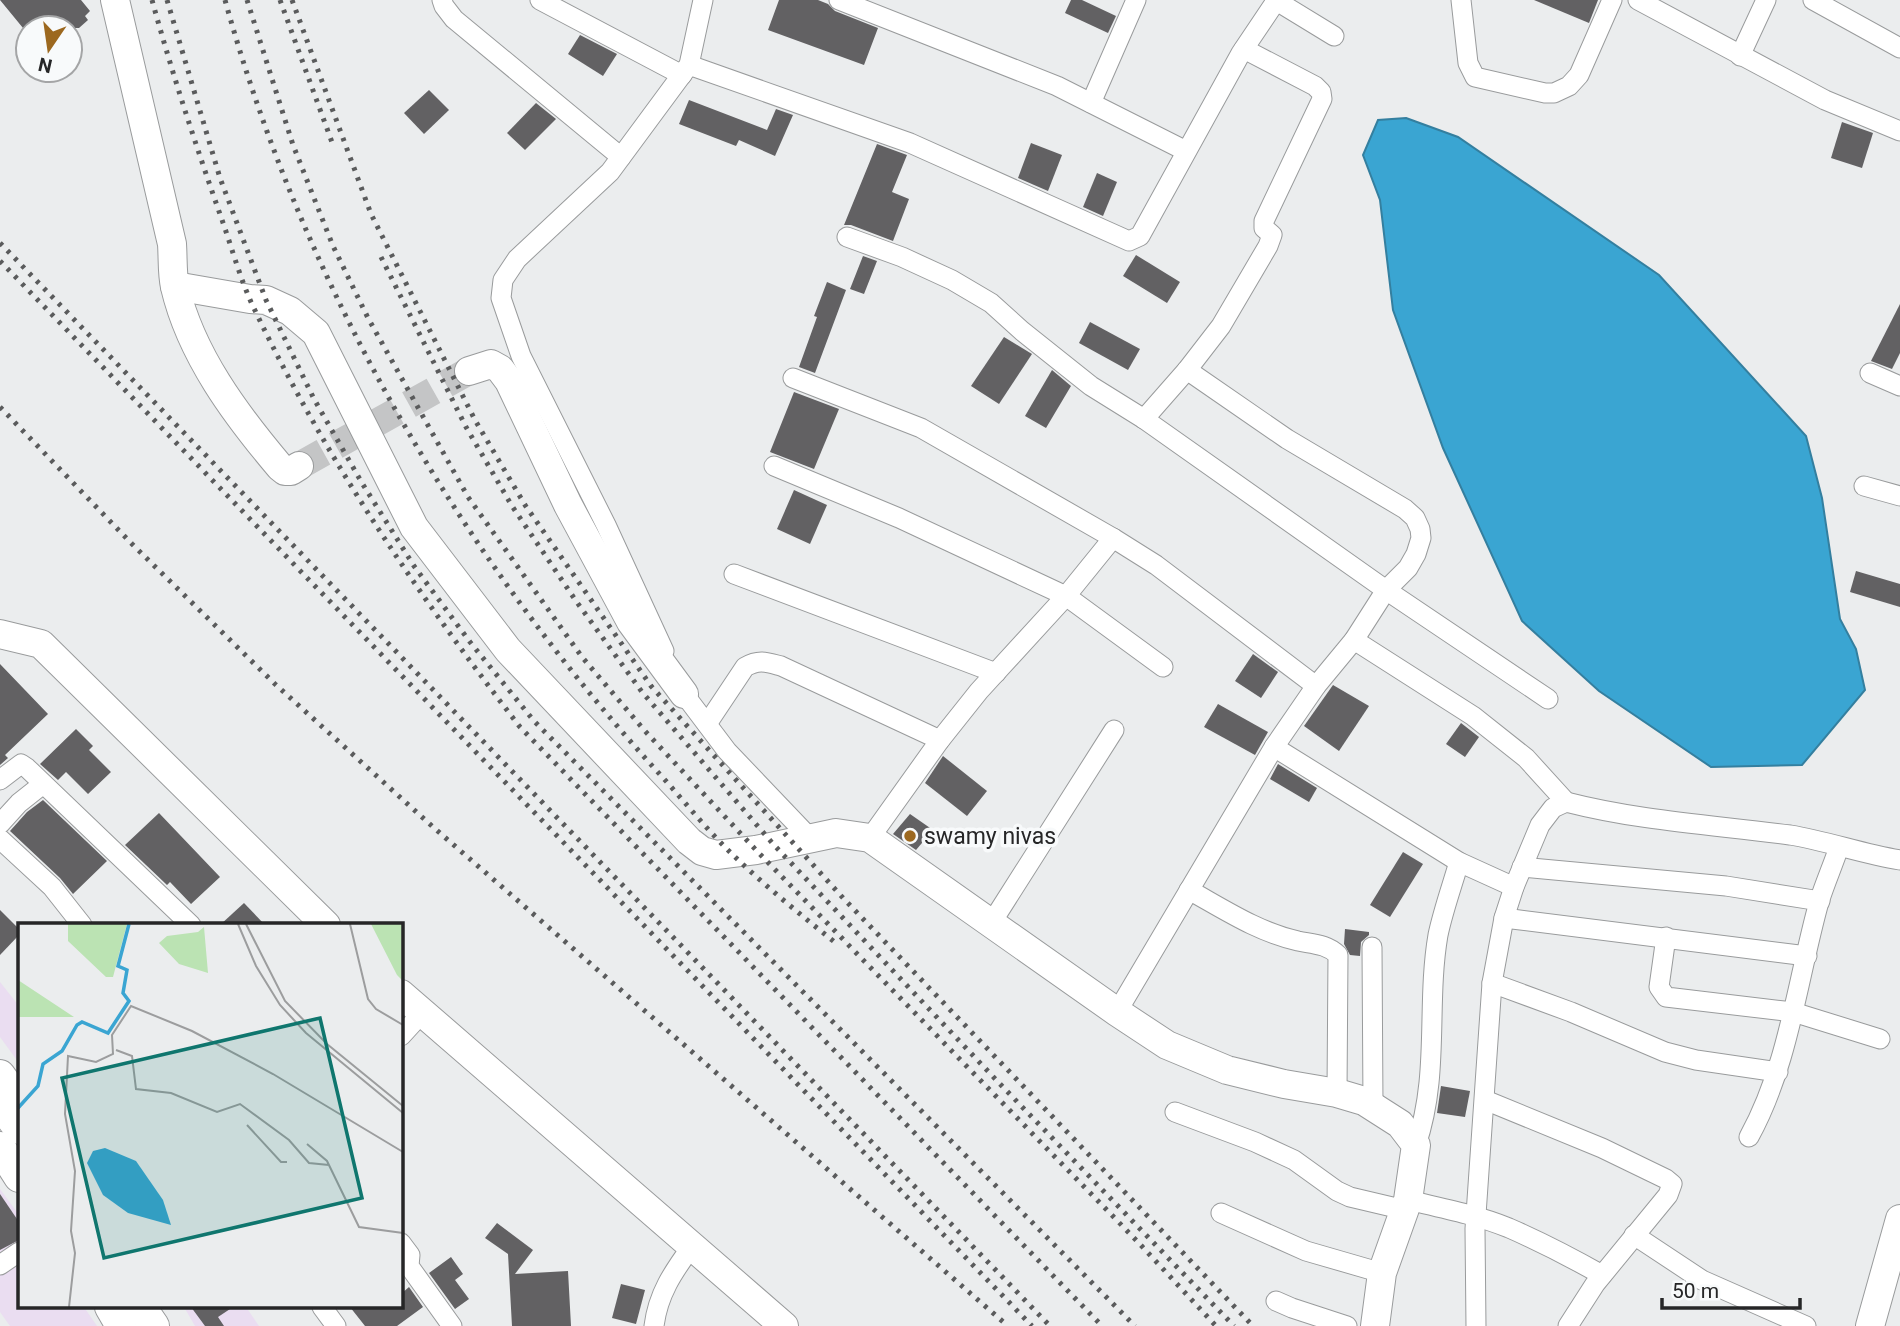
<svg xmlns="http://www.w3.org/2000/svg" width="1900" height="1326" font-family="Roboto,sans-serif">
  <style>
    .commercial { fill: #eaddf1 }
    .water { fill: #3aa5d2; stroke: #347f9f; stroke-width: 2 }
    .building { fill: #626163 }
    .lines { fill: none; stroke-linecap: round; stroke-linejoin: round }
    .secondary-tunnel { stroke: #c4c5c6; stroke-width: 28; stroke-dasharray: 28 14; stroke-linecap: butt }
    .street-casing { stroke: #999b9c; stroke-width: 21 }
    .secondary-casing { stroke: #999b9c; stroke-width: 30 }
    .primary-casing { stroke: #999b9c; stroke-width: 32 }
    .street { stroke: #fff; stroke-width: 19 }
    .secondary { stroke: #fff; stroke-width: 28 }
    .primary { stroke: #fff; stroke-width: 30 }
    .rail { stroke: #5a5b5c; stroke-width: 5; stroke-dasharray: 3.5 7; stroke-linecap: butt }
    .poi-dot { fill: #9c681f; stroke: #f8fafb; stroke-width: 2.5 }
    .labels { text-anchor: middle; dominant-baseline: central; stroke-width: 7; stroke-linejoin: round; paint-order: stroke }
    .poi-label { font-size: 23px; fill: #262627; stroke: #f8fafb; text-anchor: start }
    .inset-river { fill: none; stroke: #3aa5d2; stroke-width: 3.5 }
    .inset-road { fill: none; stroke: #9c9d9e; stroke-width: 2 }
    .view { fill: #0f766e; fill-opacity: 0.15; stroke: #0f766e; stroke-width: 3.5 }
    .inset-edge { fill: none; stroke: #262627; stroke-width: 3.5 }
  </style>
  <rect width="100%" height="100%" fill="#ebedee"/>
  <g class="commercial">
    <polygon points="0,982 19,1006 19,1063 0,1037"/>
    <polygon points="0,1189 19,1215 19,1307 84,1307 97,1326 10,1326 0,1312"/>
    <polygon points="184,1307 246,1307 259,1326 195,1326"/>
  </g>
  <polygon class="water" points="1406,118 1458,137 1659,275 1806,436 1822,498 1840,619 1856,649 1865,690 1802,765 1711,767 1599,691 1522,621 1443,448 1393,310 1380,200 1363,155 1378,120"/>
  <g class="building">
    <polygon points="0,0 81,0 90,11 85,16 88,20 79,28 23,28"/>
    <polygon points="779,0 818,0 828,4 835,11 878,28 864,65 768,30"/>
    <polygon points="1071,0 1082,0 1116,16 1108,33 1065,13"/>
    <polygon points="1534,0 1598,0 1589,23"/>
    <polygon points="580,35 617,54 603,76 568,54"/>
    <polygon points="429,90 449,110 424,134 404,113"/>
    <polygon points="689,100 767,130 776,109 793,115 775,156 739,140 736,146 679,124"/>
    <polygon points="536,103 556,119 525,150 507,133"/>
    <polygon points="1842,122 1873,133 1862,168 1831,158"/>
    <polygon points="1031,143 1062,155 1048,191 1018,178"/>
    <polygon points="877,144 907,155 892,192 909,199 893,241 851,225 844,225"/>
    <polygon points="1097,173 1117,182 1103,216 1083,207"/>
    <polygon points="1136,255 1180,282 1167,303 1123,276"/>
    <polygon points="863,256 877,261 864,294 850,289"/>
    <polygon points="827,282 846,290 815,373 799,367 817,317 814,316"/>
    <polygon points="1900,304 1900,353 1892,369 1871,361"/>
    <polygon points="1090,322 1140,349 1128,370 1079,343"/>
    <polygon points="1004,337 1032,354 999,404 971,386"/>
    <polygon points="1052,370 1071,386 1046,428 1025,416"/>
    <polygon points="794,392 839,409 814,469 770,452"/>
    <polygon points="794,490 827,505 810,544 777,529"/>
    <polygon points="1856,571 1900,584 1900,607 1850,592"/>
    <polygon points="1253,654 1278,672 1261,698 1235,681"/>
    <polygon points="0,664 48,714 5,755 8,758 0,765"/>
    <polygon points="1333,685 1369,706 1339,751 1304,726"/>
    <polygon points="1218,704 1268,732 1255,755 1204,727"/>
    <polygon points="1461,723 1479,737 1465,757 1446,744"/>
    <polygon points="76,729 93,746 89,750 111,772 88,794 66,772 58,780 40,764"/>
    <polygon points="943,756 987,791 967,816 925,783"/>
    <polygon points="1278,764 1317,788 1309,802 1270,779"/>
    <polygon points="43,800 107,861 73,894 60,878 10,831 27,812"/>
    <polygon points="159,813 220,877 191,904 170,882 167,885 125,845"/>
    <polygon points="910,814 933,830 916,850 893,834"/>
    <polygon points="1403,852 1423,864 1390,917 1370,905"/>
    <polygon points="244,903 265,925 220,925"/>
    <polygon points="0,910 19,929 19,935 0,955"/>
    <polygon points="1345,929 1369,932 1369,935 1361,942 1360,956 1350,955 1344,944"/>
    <polygon points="1441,1086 1470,1091 1465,1117 1437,1113"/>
    <polygon points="0,1194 19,1222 19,1240 0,1250"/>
    <polygon points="497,1223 533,1250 515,1274 568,1271 571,1326 512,1326 508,1254 485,1238"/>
    <polygon points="451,1257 463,1274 455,1280 469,1299 455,1309 429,1273"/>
    <polygon points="621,1284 645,1290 636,1324 612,1318"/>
    <polygon points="409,1287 423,1307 397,1326 365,1326 350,1307 401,1307 401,1294"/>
    <polygon points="191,1307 233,1307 218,1317 224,1326 205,1326"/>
  </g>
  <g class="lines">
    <polyline class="secondary-tunnel" points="299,466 469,371"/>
    <defs>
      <g id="street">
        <polyline points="442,0 444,6 454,19 621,157"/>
        <polyline points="540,0 682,75"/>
        <polyline points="839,0 1057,86 1186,151"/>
        <polyline points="1275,0 1334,36"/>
        <polyline points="1461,0 1468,63 1475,77 1545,93 1554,93 1569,86 1579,75 1612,0"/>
        <polyline points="1638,0 1825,100 1900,131"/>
        <polyline points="1813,0 1900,48"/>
        <polyline points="1740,56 1766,0"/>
        <polyline points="689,65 910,143 1129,241 1140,236 1241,53 1276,1"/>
        <polyline points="1091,103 1136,0"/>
        <polyline points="847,237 902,257 952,280 991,303 1022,331 1091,386 1144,419 1386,590 1548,699"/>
        <polyline points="1870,373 1900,386"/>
        <polyline points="793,378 921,428 1113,538 1156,565 1316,686"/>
        <polyline points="1144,419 1187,370 1221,326 1268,246 1272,235 1264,228 1264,221 1322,99 1321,92 1315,86 1244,49"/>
        <polyline points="774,466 899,518 1066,596 1163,667"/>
        <polyline points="1864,486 1900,496"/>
        <polyline points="734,574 996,673"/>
        <polyline points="1354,640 1473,716 1526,758 1566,802"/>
        <polyline points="664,651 606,525 521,356 501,298 503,280 517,259 610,172 689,65 703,0"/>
        <polyline points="679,685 684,694 727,751 810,838"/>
        <path d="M 707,724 L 745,667 C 759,659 766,662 781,666 L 940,740"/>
        <polyline points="1274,747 1459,862 1514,887"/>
        <polyline points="0,780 21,764 27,768 191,925"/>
        <polyline points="0,824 19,803 43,784"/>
        <polyline points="870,838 940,740 979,691 1066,596 1113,538"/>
        <polyline points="0,839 52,887 82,925"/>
        <polyline points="1522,867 1726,886 1820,901"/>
        <path d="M 1189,890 C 1225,910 1258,932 1298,941 C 1313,944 1327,944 1338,955 L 1337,1093"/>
        <polyline points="1504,918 1807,956"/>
        <polyline points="992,922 1114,730"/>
        <polyline points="1666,937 1659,987 1666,997 1793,1012 1880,1039"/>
        <polyline points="1372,947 1373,1106"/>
        <polyline points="1492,983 1571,1012 1665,1052 1696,1060 1778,1072"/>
        <polyline points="1117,1012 1274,747 1316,686 1354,640 1386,590 1408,568 1416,554 1421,538 1420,529 1415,518 1405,509 1287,439 1187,370"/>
        <polyline points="401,1036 422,1013"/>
        <polyline points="1485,1100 1602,1148 1666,1179 1672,1184 1668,1195 1595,1284 1568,1326"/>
        <polyline points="1175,1112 1255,1142 1294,1160 1337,1191 1350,1197 1405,1210"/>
        <path d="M 1749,1137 C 1789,1064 1797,981 1819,902 C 1825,883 1833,865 1839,847"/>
        <path d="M 1416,1145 C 1440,1075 1426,1005 1438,935 C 1443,911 1452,886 1459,862"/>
        <path d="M 1408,1200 C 1442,1208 1477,1215 1509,1228 C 1541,1242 1572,1258 1602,1275"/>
        <polyline points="1221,1213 1306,1251 1382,1273"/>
        <polyline points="1634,1235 1702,1280 1806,1326"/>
        <polyline points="401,1243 410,1255 409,1266 452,1326"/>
        <polyline points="0,1265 19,1252"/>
        <polyline points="1276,1301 1292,1308 1347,1326"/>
        <polyline points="322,1307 336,1326"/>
        <path d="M 654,1326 C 658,1294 673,1272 692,1246"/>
        <path d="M 1476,1326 L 1475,1229 L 1492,983 L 1504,918 L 1514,887 L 1540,825 L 1553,808 L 1566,802 C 1640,821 1714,825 1790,835 C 1827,841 1863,854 1900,860"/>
      </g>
      <g id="secondary">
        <path d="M 115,0 L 172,244 C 173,258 172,274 175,287 C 191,355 236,415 280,467 L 285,471 L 291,471 L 299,466"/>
        <polyline points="175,286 250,299 266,300 290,311 316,333 414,527 508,650 689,841 702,851 716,855 756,850 836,833 870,838 1117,1012 1167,1045 1227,1070 1284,1084 1337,1093 1364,1101 1400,1124 1416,1145 1408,1200 1382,1273 1375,1326"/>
        <polyline points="469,371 491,364 500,369 509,381 568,505 631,622 684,694"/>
        <polyline points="0,634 41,644 326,925"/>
        <polyline points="401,994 784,1326"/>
        <polyline points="1870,1326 1900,1219"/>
      </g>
      <g id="primary">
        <polyline points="0,1075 19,1101"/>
        <polyline points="0,1103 19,1129"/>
        <polyline points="0,1147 19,1177"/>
        <polyline points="110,1307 121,1326"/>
        <polyline points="141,1307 154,1326"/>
      </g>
    </defs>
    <use href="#street" class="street-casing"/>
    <use href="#secondary" class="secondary-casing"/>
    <use href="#primary" class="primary-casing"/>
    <use href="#street" class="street"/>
    <use href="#secondary" class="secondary"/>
    <use href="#primary" class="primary"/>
    <g class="rail">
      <path d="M 152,0 C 172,73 196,146 221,217 C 231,245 239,275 251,302 C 323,455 417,594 520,727 L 1102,1326"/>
      <polyline points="167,0 220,178 266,300 314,399 362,483 414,566 470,642 534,721 1135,1326"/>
      <path d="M 225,0 C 304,286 457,550 655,769 C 681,797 705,828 732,854 C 765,886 801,915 837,944"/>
      <polyline points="247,0 293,145 333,246 368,318 468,497 582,657 645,731 756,850 1137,1241 1216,1326"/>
      <polyline points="280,0 333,145"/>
      <polyline points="292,0 371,214 475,420 525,505 651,686 844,899 1253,1326"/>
      <polyline points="0,243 1050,1326"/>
      <polyline points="381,257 466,427 512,506 576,601 642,692 774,845 1001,1085 1234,1326"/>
      <polyline points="0,261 1032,1326"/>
      <polyline points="0,407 132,544 275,684 433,827 1008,1326"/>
    </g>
  </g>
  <circle class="poi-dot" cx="910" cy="836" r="7"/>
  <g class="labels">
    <g class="poi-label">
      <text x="924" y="836">swamy nivas</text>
    </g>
  </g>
  <g transform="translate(18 923)">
    <rect width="385" height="385" fill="#ebedee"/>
    <path d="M 50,1 L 109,1 L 95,54 L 88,54 L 50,18 ZM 353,1 L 385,1 L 385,58 L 379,52 ZM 186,4 L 190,50 L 161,41 L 141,20 L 149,13 L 180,9 ZM 0,57 L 56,94 L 0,94 Z" fill="#bbe3b3"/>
    <path d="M 87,225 L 118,238 L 145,277 L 153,302 L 110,290 L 85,272 L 69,240 L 75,228 Z" fill="#3aa5d2"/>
    <path class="inset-river" d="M 0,185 L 20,163 L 25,141 L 44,128 L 59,102 L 64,99 L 90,110 L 111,78 L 105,70 L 109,47 L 100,43 L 111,1"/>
    <path class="inset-road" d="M 220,1 L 238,43 L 262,82 L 288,110 L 385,190M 228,1 L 267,78 L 309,121 L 385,183M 332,1 L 350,76 L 358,86 L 385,102M 98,127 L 114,133 L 118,166 L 153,170 L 199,189 L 222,181 L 271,217 L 291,240 L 311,242M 229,202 L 263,239 L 269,239M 289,221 L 309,238 L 341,304 L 385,310M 51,384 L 57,330 L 53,308 L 57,248 L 47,191 L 50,133 L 78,139 L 95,131 L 94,112 L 113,83 L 174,108 L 255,151 L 385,229"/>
    <path class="view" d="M 302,95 L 344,275 L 86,335 L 44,155 Z"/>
    <rect width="385" height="385" class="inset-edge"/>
  </g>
  <g transform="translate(49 49) rotate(193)"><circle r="33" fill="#f8fafb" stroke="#a4a5a6" stroke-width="2"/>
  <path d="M0-5L12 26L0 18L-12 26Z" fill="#9c681f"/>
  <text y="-10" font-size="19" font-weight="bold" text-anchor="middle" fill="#262627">N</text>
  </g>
  <path d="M1662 1298v10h138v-10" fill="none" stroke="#262627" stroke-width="3.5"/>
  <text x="1672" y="1298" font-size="21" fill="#262627" stroke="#f8fafb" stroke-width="5" paint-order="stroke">50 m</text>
</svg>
